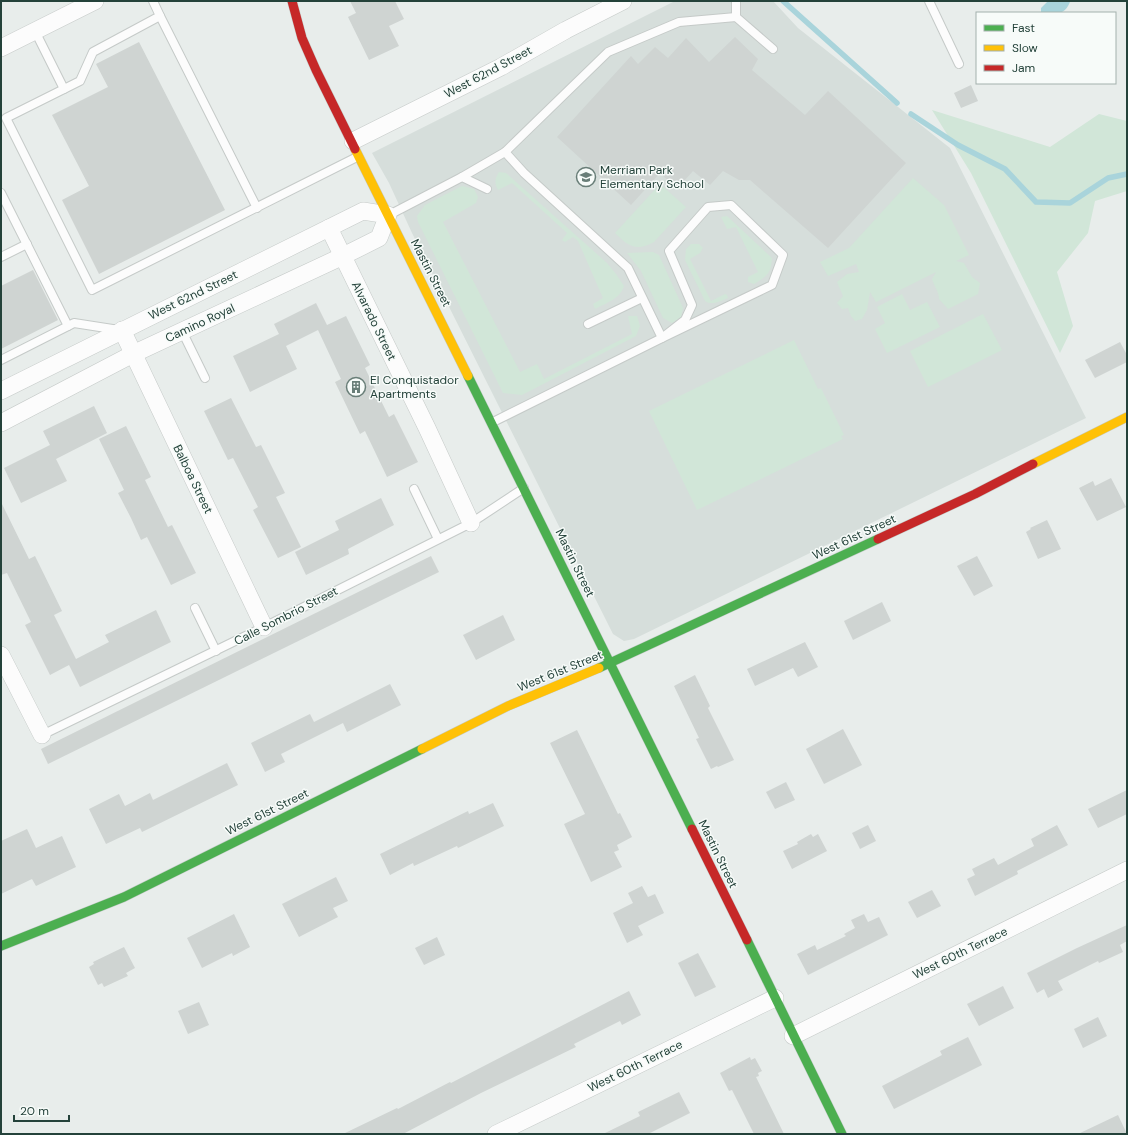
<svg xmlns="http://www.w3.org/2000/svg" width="1128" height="1135" font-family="'DM Sans',sans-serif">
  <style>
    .built { fill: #d6dedb }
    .green { fill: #d1e6d8 }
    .water { fill: #a9d4db }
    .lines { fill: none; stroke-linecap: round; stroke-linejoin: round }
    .stream { stroke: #a9d4db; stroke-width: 5.5 }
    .building { fill: #cfd4d2 }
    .lane-casing { stroke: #c5cac8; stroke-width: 10 }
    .street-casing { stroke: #c5cac8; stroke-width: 18 }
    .fast-casing { stroke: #c3cbc8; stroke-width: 10 }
    .slow-casing { stroke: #c3cbc8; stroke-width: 10 }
    .jam-casing { stroke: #c3cbc8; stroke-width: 10 }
    .lane { stroke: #fcfcfc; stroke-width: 8 }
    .street { stroke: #fcfcfc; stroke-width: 17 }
    .fast { stroke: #4caf50; stroke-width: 9 }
    .slow { stroke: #ffc107; stroke-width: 9 }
    .jam { stroke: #c62828; stroke-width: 9 }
    .labels { text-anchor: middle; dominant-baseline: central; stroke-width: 3; stroke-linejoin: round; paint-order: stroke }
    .street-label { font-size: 12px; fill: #24423a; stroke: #f7fbf9 }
    .poi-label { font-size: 12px; fill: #24423a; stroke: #f7fbf9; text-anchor: start }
  </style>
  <rect width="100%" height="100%" fill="#e8edeb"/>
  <polygon class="built" points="675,1 773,1 798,28 950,148 1086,418 634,639 624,641 613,634 412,233 389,183 372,153"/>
  <g class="green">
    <polygon points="932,110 1050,147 1099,114 1127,121 1127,191 1095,201 1088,233 1057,272 1073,326 1060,353 971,173"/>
    <path d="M 499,172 L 506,173 L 607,263 L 616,274 L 624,286 C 620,299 606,303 595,309 L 593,304 L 603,298 L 578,241 L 573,237 L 565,242 L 562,240 L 567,233 L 512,183 L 498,190 C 494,183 495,178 499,172 Z"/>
    <path d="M 913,178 L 944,205 L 969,255 L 956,261 L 964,263 L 972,277 L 980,283 L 978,294 L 948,309 L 939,299 C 939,292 934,286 932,279 L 936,272 L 876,302 L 870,292 L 867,310 L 862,319 L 855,321 L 851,316 L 848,308 L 842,309 L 837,303 L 843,296 L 837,282 L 847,274 L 859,272 L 856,264 L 828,276 L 820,262 L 849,248 Z"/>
    <path d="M 660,184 L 686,207 L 654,242 C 636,252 628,246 615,233 Z"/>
    <polygon points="462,186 474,189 478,197 476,203 443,222 520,372 537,364 544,379 632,334 628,316 637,316 640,326 636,336 522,395 503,393 418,222 417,216 425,205"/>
    <path d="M 727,216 L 772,258 C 771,274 767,276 754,284 L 748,282 L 748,277 L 758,272 L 736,227 L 727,229 L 721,217 Z"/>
    <path d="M 691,244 L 699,244 L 703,248 L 700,253 L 690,259 L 711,301 L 725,294 L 727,295 L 728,298 C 720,301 713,306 705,301 L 685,260 L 686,249 Z"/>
    <polygon points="653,252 659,255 683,308 681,317 672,323 663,318 641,271 627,253"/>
    <polygon points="902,294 910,310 927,302 940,327 887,353 875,329 885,323 877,307"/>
    <polygon points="983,314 1002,350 928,387 910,351"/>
    <polygon points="794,340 818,389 821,388 844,435 841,436 843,439 697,510 649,411"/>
  </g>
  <path class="water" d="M 1048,1 L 1069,1 L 1070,2 C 1064,17 1054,13 1041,13 L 1041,8 Z"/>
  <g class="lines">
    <g class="stream">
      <polyline points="783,1 897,103"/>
      <polyline points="911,114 958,145 1005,169 1036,202 1070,203 1108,178 1127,174"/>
    </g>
  </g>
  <g class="building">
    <polygon points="350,1 395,1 404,19 389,26 399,46 369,60 348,17 356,13"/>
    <polygon points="735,37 758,59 752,70 805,115 828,91 906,163 828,248 750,180 739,180 723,171 710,185 693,171 677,189 660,173 631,205 557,137 631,56 638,64 655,47 668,58 686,38 709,62"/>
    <polygon points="139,42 225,210 99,274 62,200 89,186 52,115 108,87 96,64"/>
    <polygon points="971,85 978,101 961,108 954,93"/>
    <polygon points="33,270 58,320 1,349 1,286"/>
    <polygon points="316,303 327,325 346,316 370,365 365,368 389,417 394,414 418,462 387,477 365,431 360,434 335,382 341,379 318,330 286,346 297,369 250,392 233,356 279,334 274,324"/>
    <polygon points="1120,342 1127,355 1127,362 1095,378 1085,360"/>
    <polygon points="231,398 256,447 261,445 285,493 276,497 301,547 278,558 253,510 258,507 233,458 228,460 204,411"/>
    <polygon points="94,406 107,433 56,459 67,481 21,503 4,468 50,445 43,431"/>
    <polygon points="126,426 151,477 145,480 168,527 172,525 196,573 171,585 147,537 141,540 131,518 118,493 124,490 99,439"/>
    <polygon points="1111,478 1126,507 1097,521 1079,488 1093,481 1095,486"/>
    <polygon points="381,498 394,525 348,549 349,554 306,575 295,552 339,530 335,521"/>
    <polygon points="1,502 29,559 35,556 62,611 54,615 76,659 109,642 105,635 156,610 171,642 80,687 69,665 50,675 25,625 31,622 7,573 1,575"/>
    <polygon points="1047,520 1061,549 1038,559 1026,532 1031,529 1030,528"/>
    <polygon points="431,556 439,572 48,764 41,749"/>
    <polygon points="977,556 993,586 974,596 957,566"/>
    <polygon points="882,602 891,621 853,640 844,621"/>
    <polygon points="503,615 515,640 476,660 463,635"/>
    <polygon points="805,642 818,667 798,677 793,668 755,686 747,669"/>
    <polygon points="695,675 710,706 708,708 734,760 718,767 717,766 711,769 696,739 699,738 674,686"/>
    <polygon points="390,684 401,705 347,732 343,723 281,754 285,762 265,772 251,743 310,714 314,722"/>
    <polygon points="843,729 862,765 824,784 806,749"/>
    <polygon points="577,730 618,814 620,813 632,837 617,845 619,850 614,852 622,867 591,882 564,824 585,814 550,743"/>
    <polygon points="227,763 238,785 142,832 140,828 106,844 89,809 119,794 125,806 150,793 153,800"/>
    <polygon points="786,782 795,800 775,809 766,792"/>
    <polygon points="1127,790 1127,814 1098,828 1088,809"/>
    <polygon points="493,803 504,826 458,848 457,846 414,866 413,863 390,875 380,854 468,811 469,814"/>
    <polygon points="868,825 876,841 860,849 852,833"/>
    <polygon points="1057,825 1068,845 1017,871 1018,874 975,896 967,879 975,875 972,869 994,858 998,865 1034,846 1031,839"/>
    <polygon points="27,829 36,848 62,836 76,867 36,886 32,879 1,894 1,841"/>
    <polygon points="811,834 813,837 818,834 827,851 792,869 783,851 798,844 797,842"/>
    <polygon points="336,877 348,901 333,908 338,917 299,937 282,904"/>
    <polygon points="642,886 648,897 655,894 664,913 638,926 643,935 627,943 613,913 633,903 628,893"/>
    <polygon points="932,890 941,906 917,918 908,902"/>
    <polygon points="234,914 250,947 233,956 232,953 202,968 187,938"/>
    <polygon points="864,914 868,922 879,917 888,935 808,975 797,954 815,945 817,950 846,936 844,934 855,928 851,920"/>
    <polygon points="1127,925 1127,941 1120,945 1123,952 1099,963 1098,961 1058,981 1063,990 1048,998 1044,989 1037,993 1027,973 1077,948"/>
    <polygon points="437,937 445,955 424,965 415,948"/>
    <polygon points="124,947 135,968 126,973 128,976 104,987 102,983 98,985 89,967 94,964 93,962"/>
    <polygon points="698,953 716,987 695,997 678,963"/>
    <polygon points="1003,986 1014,1008 979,1026 967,1004"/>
    <polygon points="629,991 641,1015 622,1025 620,1021 574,1044 576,1047 481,1093 403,1134 343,1134 397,1108 398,1109 450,1082 451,1083"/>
    <polygon points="199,1002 209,1025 188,1034 178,1011"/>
    <polygon points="1098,1017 1107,1036 1083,1048 1074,1029"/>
    <polygon points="968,1037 982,1065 894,1109 882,1086 942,1055 940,1051"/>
    <polygon points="750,1057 751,1060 755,1058 762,1071 758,1073 759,1076 756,1077 784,1134 754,1134 732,1090 729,1091 720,1073"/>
    <polygon points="679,1092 690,1113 648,1134 603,1134 640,1116 638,1112"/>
    <polygon points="1118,1115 1127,1134 1078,1134"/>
  </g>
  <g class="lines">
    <defs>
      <g id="lane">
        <polyline points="153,1 160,16 93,52 80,81 6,118 92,290 357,157"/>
        <polyline points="736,1 736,17"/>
        <polyline points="929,1 959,64"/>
        <polyline points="160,16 257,208"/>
        <polyline points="35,31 64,89"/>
        <polyline points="462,177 505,152 608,52 679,22 736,17 773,49"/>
        <polyline points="1,193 68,326"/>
        <polygon points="731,205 783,255 772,285 662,338 685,320 692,305 669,251 708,207"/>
        <polyline points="389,215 462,177 487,189"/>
        <polyline points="1,257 27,244"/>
        <polyline points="588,324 642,298"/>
        <polyline points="182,331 205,378"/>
        <polyline points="1,360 74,323 119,330"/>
        <polyline points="493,422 662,338 628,268 524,173 505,152"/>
        <polyline points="414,489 438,539"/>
        <polyline points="195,608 216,651"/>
        <polyline points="42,735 264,627 471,523 524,488"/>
      </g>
      <g id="street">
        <polyline points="1,48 95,1"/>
        <polyline points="353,141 501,67 566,30 623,1"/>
        <polyline points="329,228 427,428 471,523"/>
        <polyline points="122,330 264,627"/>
        <polyline points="1,391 363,211 388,215 379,238 343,256 133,354 1,423"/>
        <polyline points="1,655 42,735"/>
        <polyline points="793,1036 1127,870"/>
        <polyline points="496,1134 775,998"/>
      </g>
      <g id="fast">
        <polyline points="468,376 692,829"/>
        <polyline points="599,668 878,539"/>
        <polyline points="747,940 842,1134"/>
        <polyline points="1,946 124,897 422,749"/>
      </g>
      <g id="slow">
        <polyline points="355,149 468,376"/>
        <polyline points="1033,464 1127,417"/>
        <polyline points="422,749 508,706 599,668"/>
      </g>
      <g id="jam">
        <polyline points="292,1 302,38 316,70 355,149"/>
        <polyline points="878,539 975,494 1033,464"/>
        <polyline points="692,829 747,940"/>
      </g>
    </defs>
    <use href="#lane" class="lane-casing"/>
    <use href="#street" class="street-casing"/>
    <use href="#fast" class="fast-casing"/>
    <use href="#slow" class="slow-casing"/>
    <use href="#jam" class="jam-casing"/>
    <use href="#lane" class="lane"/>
    <use href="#street" class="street"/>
    <use href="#fast" class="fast"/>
    <use href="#slow" class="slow"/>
    <use href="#jam" class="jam"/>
  </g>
  <defs>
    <symbol id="school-ring" viewBox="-11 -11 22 22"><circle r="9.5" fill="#f7fbf9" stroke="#697e78" stroke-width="1.5"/><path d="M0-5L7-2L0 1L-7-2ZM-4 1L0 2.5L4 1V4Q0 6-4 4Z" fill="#697e78"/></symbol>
    <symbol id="building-ring" viewBox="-11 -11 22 22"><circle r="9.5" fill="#f7fbf9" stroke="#697e78" stroke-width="1.5"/><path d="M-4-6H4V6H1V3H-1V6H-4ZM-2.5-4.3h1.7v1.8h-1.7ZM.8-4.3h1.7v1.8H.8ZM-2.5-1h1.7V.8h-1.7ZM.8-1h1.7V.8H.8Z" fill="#697e78"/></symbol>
  </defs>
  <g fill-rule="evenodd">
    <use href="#school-ring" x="575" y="166" width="22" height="22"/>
    <use href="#building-ring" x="345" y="376" width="22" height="22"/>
  </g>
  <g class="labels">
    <g class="street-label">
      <text transform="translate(488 72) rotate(-28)">West 62nd Street</text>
      <text transform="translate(431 273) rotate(63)">Mastin Street</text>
      <text transform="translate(193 295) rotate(-26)">West 62nd Street</text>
      <text transform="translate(374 321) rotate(64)">Alvarado Street</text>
      <text transform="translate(200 323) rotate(-25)">Camino Royal</text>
      <text transform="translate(193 479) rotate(64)">Balboa Street</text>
      <text transform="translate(854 537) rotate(-25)">West 61st Street</text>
      <text transform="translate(575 563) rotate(64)">Mastin Street</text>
      <text transform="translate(286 616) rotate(-27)">Calle Sombrio Street</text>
      <text transform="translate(560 671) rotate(-22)">West 61st Street</text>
      <text transform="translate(267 812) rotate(-26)">West 61st Street</text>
      <text transform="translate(718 854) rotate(64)">Mastin Street</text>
      <text transform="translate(960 953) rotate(-26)">West 60th Terrace</text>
      <text transform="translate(635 1066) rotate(-26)">West 60th Terrace</text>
    </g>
    <g class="poi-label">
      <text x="600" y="170">Merriam Park<tspan x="600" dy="14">Elementary School</tspan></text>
      <text x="370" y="380">El Conquistador<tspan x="370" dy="14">Apartments</tspan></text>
    </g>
  </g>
  <rect width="1128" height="1135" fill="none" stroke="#24423a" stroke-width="4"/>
  <rect x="976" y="12" width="140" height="72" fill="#f7fbf9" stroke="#a3b1ad"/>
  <rect x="984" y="25" width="20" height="6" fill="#4caf50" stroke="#a3b1ad"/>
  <text x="1012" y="32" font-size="12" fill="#24423a">Fast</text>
  <rect x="984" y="45" width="20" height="6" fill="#ffc107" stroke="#a3b1ad"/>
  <text x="1012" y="52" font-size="12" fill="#24423a">Slow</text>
  <rect x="984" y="65" width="20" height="6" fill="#c62828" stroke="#a3b1ad"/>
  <text x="1012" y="72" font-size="12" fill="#24423a">Jam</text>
  <path d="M14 1115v6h55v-6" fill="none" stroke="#24423a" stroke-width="2"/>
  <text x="20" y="1115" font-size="12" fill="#24423a" stroke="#f7fbf9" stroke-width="3" paint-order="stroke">20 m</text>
</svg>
